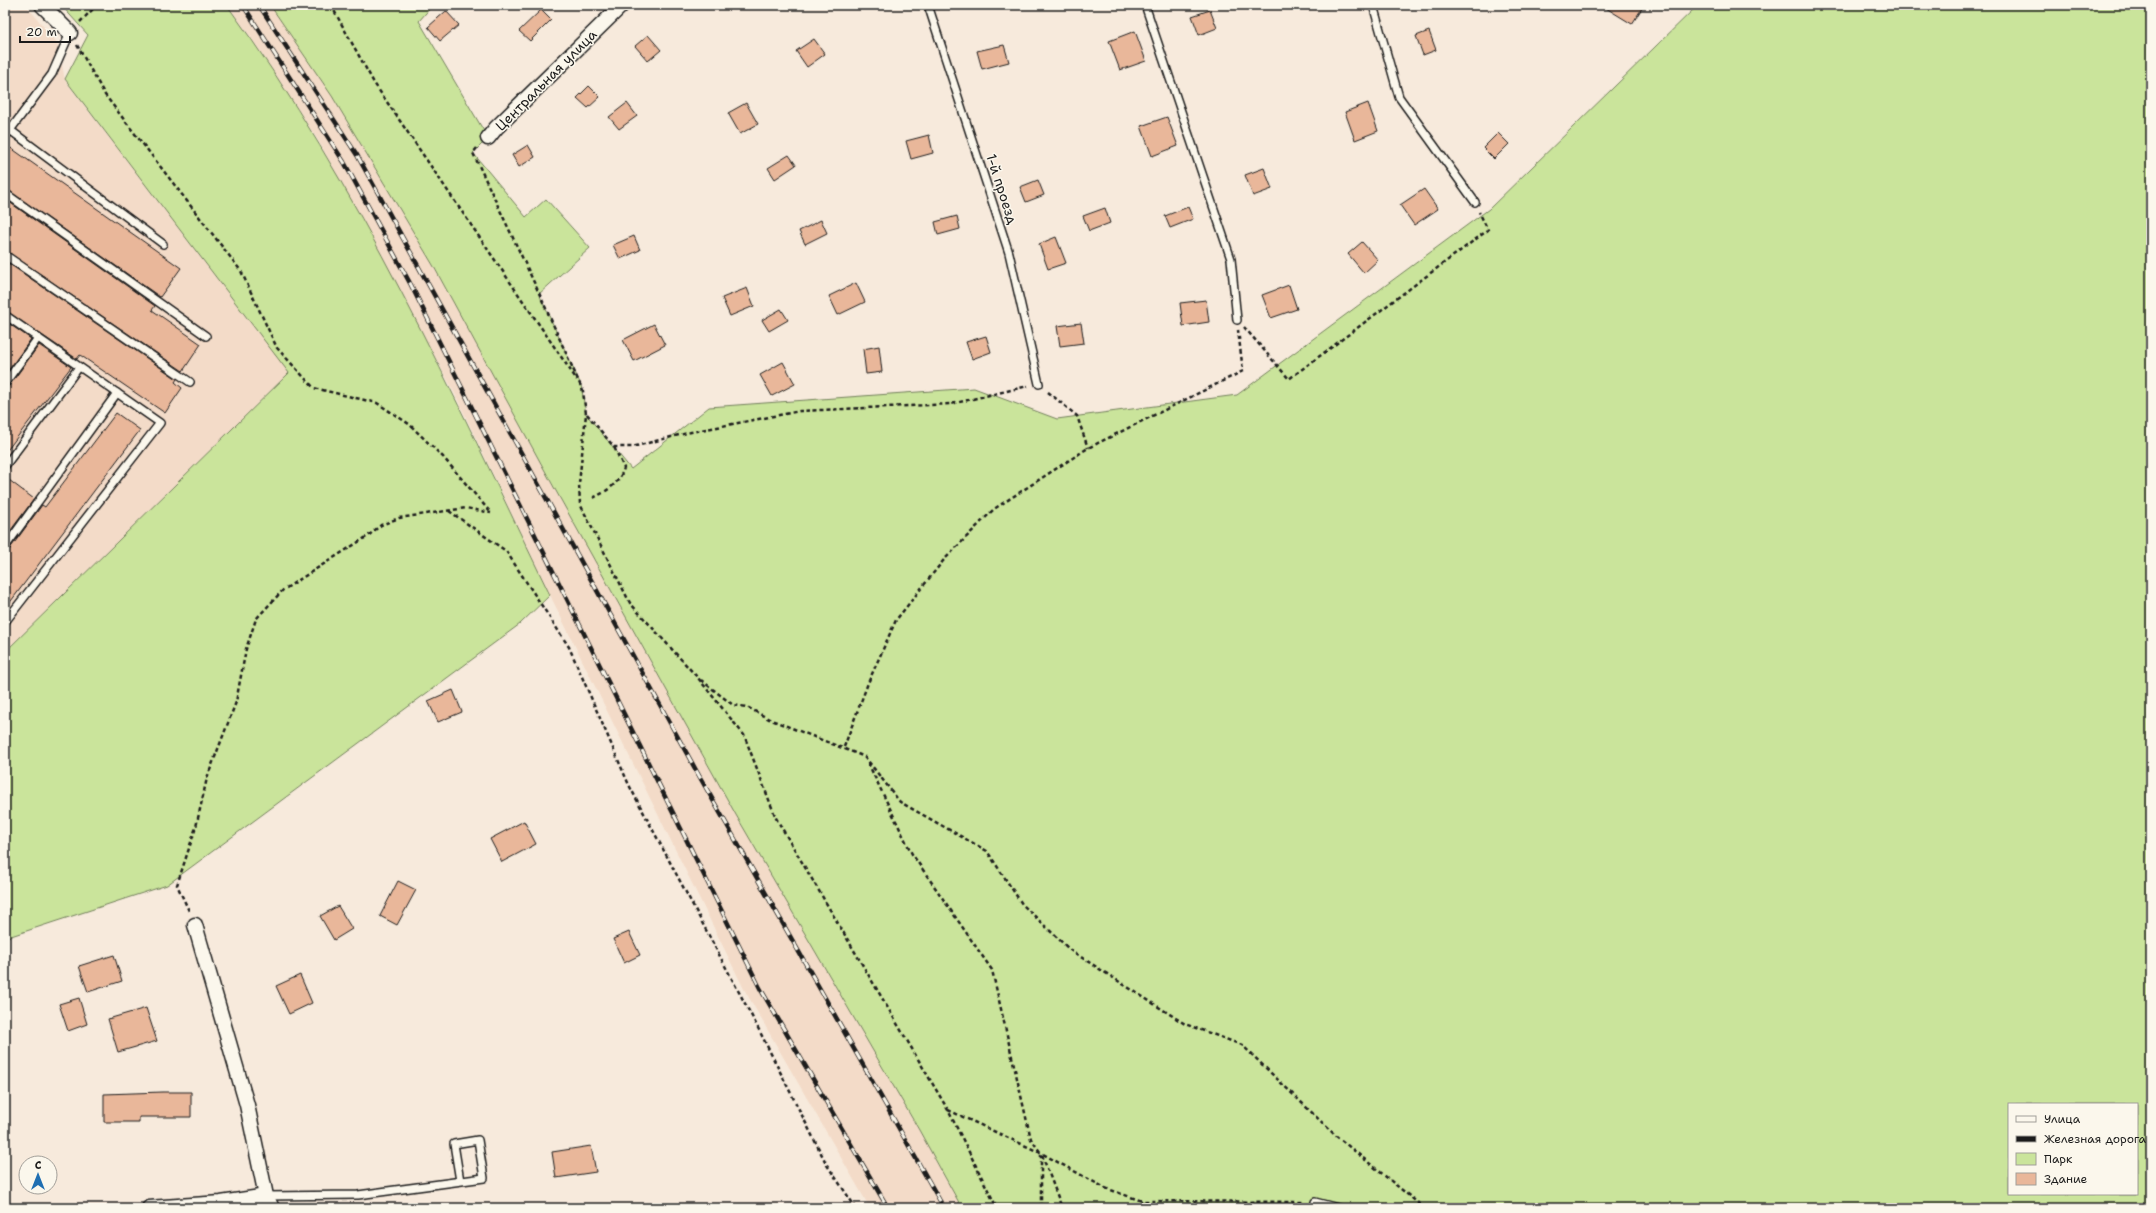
<svg xmlns="http://www.w3.org/2000/svg" width="2156" height="1213" font-family="'Shantell Sans',sans-serif">
  <style>
    .built { fill: #f3dbc8 }
    .green { fill: #cae49b; stroke: #73805c; fill-rule: evenodd }
    .building { fill: #e9b79a; stroke: #1c1c1c }
    .lines { fill: none; stroke-linecap: round; stroke-linejoin: round }
    .lane-casing { stroke: #1c1c1c; stroke-width: 10 }
    .street-casing { stroke: #1c1c1c; stroke-width: 17 }
    .path { stroke: #1c1c1c; stroke-width: 2.5; stroke-dasharray: 4 3; stroke-linecap: butt }
    .lane { stroke: #fbf7ec; stroke-width: 7 }
    .street { stroke: #fbf7ec; stroke-width: 14 }
    .rail-casing { stroke: #1c1c1c; stroke-width: 4.5 }
    .rail { stroke: #fbf7ec; stroke-width: 3; stroke-dasharray: 9; stroke-linecap: butt }
    .labels { text-anchor: middle; dominant-baseline: central; stroke-width: 3; stroke-linejoin: round; paint-order: stroke }
    .street-label { font-size: 14px; fill: #1c1c1c; stroke: #fbf7ec }
  </style>
  <rect width="100%" height="100%" fill="#f7eadc"/>
  <filter id="ink" filterUnits="userSpaceOnUse"><feTurbulence type="fractalNoise" baseFrequency=".025" numOctaves="2"/><feDisplacementMap in="SourceGraphic" scale="8" xChannelSelector="R" yChannelSelector="G"/><feConvolveMatrix kernelMatrix="1 2 1 2 8 2 1 2 1" color-interpolation-filters="sRGB"/></filter>
  <g filter="url(#ink)">
    <g class="built">
      <polygon points="5,5 26,5 58,44 65,80 289,373 5,652"/>
      <polygon points="227,5 270,5 332,96 433,265 556,491 736,815 919,1130 962,1208 870,1208 744,989 550,595 454,392 319,142 250,36"/>
    </g>
    <g class="green">
      <path d="M 61,5 L 227,5 C 360,187 452,393 550,595 L 520,624 L 167,885 L 5,938 L 5,652 L 289,373 L 65,79 L 88,35 Z"/>
      <path d="M 270,5 L 433,5 L 419,21 L 488,138 L 473,153 L 526,217 L 546,199 L 590,248 L 539,294 L 581,385 L 586,414 L 631,469 L 709,407 L 974,388 L 1057,419 L 1237,395 L 1489,209 L 1698,5 L 2151,5 L 2151,1208 L 962,1208 L 919,1130 L 736,815 L 556,491 L 433,265 L 332,96 ZM 2009,1104 L 2137,1104 L 2137,1194 L 2009,1194 Z"/>
    </g>
    <g class="building">
      <polygon points="1601,5 1644,5 1632,24"/>
      <polygon points="541,10 551,20 530,41 519,31"/>
      <polygon points="1210,10 1217,28 1199,35 1192,16"/>
      <polygon points="446,11 459,25 440,41 428,27"/>
      <polygon points="1135,31 1146,61 1120,70 1109,41"/>
      <polygon points="1429,31 1436,50 1423,55 1416,36"/>
      <polygon points="648,35 661,50 648,61 635,46"/>
      <polygon points="814,39 825,54 807,67 796,51"/>
      <polygon points="1004,45 1009,62 982,69 977,51"/>
      <polygon points="589,86 600,97 588,108 577,98"/>
      <polygon points="627,103 637,116 619,129 609,117"/>
      <polygon points="746,103 758,124 740,134 728,113"/>
      <polygon points="1368,103 1378,131 1355,140 1345,112"/>
      <polygon points="1167,117 1178,146 1152,156 1141,126"/>
      <polygon points="1498,133 1509,144 1494,159 1483,148"/>
      <polygon points="929,135 933,153 911,159 906,141"/>
      <polygon points="528,145 535,157 519,167 512,155"/>
      <polygon points="11,148 181,268 160,297 5,188 5,157"/>
      <polygon points="789,155 796,165 775,179 768,168"/>
      <polygon points="1264,168 1272,189 1253,196 1245,175"/>
      <polygon points="1038,180 1044,195 1026,202 1020,187"/>
      <polygon points="1424,189 1438,209 1414,225 1400,205"/>
      <polygon points="5,199 155,306 152,310 201,344 183,371 5,250"/>
      <polygon points="1188,207 1193,219 1170,228 1165,216"/>
      <polygon points="1105,208 1110,223 1089,231 1083,216"/>
      <polygon points="957,216 960,229 938,235 935,222"/>
      <polygon points="821,220 827,233 805,244 799,231"/>
      <polygon points="634,236 640,250 620,259 613,245"/>
      <polygon points="1056,237 1066,263 1048,269 1039,244"/>
      <polygon points="1362,242 1378,260 1364,273 1348,254"/>
      <polygon points="5,261 177,379 175,382 182,388 165,413 80,355 77,359 5,310"/>
      <polygon points="856,283 865,302 838,315 829,296"/>
      <polygon points="1289,285 1297,309 1271,318 1262,295"/>
      <polygon points="747,288 754,306 730,316 722,298"/>
      <polygon points="1206,300 1209,322 1183,326 1180,303"/>
      <polygon points="781,309 788,320 769,331 762,320"/>
      <polygon points="5,321 31,339 5,375"/>
      <polygon points="1081,323 1084,343 1060,346 1057,326"/>
      <polygon points="654,324 665,345 634,361 623,340"/>
      <polygon points="986,336 991,352 972,359 966,342"/>
      <polygon points="39,345 71,367 5,453 5,388 9,386"/>
      <polygon points="879,346 882,372 866,374 863,349"/>
      <polygon points="783,362 795,384 772,396 760,375"/>
      <polygon points="116,413 140,430 5,609 5,552 9,550 42,505 45,507"/>
      <polygon points="5,477 34,499 5,538"/>
      <polygon points="453,690 462,712 438,722 428,701"/>
      <polygon points="524,821 536,844 502,862 490,839"/>
      <polygon points="398,881 416,890 397,925 380,916"/>
      <polygon points="338,906 352,929 334,940 320,916"/>
      <polygon points="629,932 640,955 624,963 613,939"/>
      <polygon points="114,955 122,981 88,992 79,966"/>
      <polygon points="300,975 312,1003 289,1014 276,986"/>
      <polygon points="79,998 87,1024 68,1031 59,1004"/>
      <polygon points="146,1008 157,1041 118,1052 108,1019"/>
      <polygon points="163,1092 191,1092 191,1117 139,1117 139,1122 104,1122 104,1094"/>
      <polygon points="591,1146 596,1172 556,1178 552,1152"/>
    </g>
    <g class="lines">
      <defs>
        <g id="lane">
          <polyline points="928,5 1009,253 1039,384"/>
          <polyline points="1145,5 1231,259 1237,320"/>
          <polyline points="1373,5 1399,97 1475,202"/>
          <polyline points="10,130 163,244"/>
          <polyline points="5,137 52,74 70,33"/>
          <polyline points="5,193 206,336"/>
          <polyline points="5,255 190,382"/>
          <polyline points="5,315 160,423 5,622"/>
          <polyline points="5,383 38,338"/>
          <polyline points="5,466 79,367"/>
          <polyline points="5,547 117,393"/>
          <polyline points="266,1196 358,1195 484,1178 478,1140 454,1144 460,1181"/>
          <polyline points="1315,1202 1338,1208"/>
        </g>
        <g id="street">
          <polyline points="42,5 70,33"/>
          <polyline points="488,138 496,128 622,5"/>
          <polyline points="195,925 247,1105 266,1196 272,1208"/>
          <polyline points="149,1208 221,1203 266,1196"/>
        </g>
      </defs>
      <use href="#lane" class="lane-casing"/>
      <use href="#street" class="street-casing"/>
      <g class="path">
        <polyline points="331,5 374,83 577,380"/>
        <polyline points="80,22 97,5"/>
        <polyline points="77,45 105,95 241,271 277,348 314,388 377,403 409,424 443,457 491,513"/>
        <polyline points="477,148 473,153 539,293 583,391 586,414 579,484 580,504 630,603 698,678 744,735 776,818 948,1110 997,1208"/>
        <polyline points="1244,327 1289,379 1488,230 1479,212"/>
        <polyline points="1048,392 1077,416 1088,448"/>
        <polyline points="587,414 614,447 632,447 691,432 800,411 951,404 1028,386"/>
        <path d="M 593,498 C 607,491 619,484 624,468 L 614,447"/>
        <polyline points="449,511 506,551 569,647 629,785 758,1028 827,1165 856,1208"/>
        <polyline points="701,680 733,705 747,707 769,719 865,757 900,802 987,851 1022,904 1070,950 1185,1024 1242,1045 1335,1135 1424,1208"/>
        <polyline points="844,747 868,683 896,620 943,561 994,509 1088,448 1243,371 1238,330"/>
        <polyline points="868,763 912,854 992,970 1031,1139 1041,1153 1041,1208"/>
        <polyline points="189,911 177,885 196,827 207,778 236,702 246,649 256,619 283,590 368,536 381,525 399,518 466,508 491,513"/>
        <polyline points="948,1110 1041,1153 1105,1188 1142,1201 1304,1202"/>
        <polyline points="1042,1155 1062,1208"/>
        <polyline points="1142,1201 1144,1208"/>
      </g>
      <use href="#lane" class="lane"/>
      <use href="#street" class="street"/>
      <defs>
        <g id="rail">
          <polyline points="243,5 344,162 411,285 760,988 888,1208"/>
          <polyline points="259,5 357,155 697,772 944,1208"/>
        </g>
      </defs>
      <use href="#rail" class="rail-casing"/>
      <use href="#rail" class="rail"/>
    </g>
  </g>
  <g class="labels">
    <g class="street-label">
      <text transform="translate(546 80) rotate(-45)">Центральная улица</text>
      <text transform="translate(1002 189) rotate(72)">1-й проезд</text>
    </g>
  </g>
  <rect width="2156" height="1213" fill="none" stroke="#fbf7ec" stroke-width="20"/>
  <rect x="10" y="10" width="2136" height="1193" fill="none" stroke="#1c1c1c" stroke-width="1.5" filter="url(#ink)"/>
  <rect x="2008" y="1103" width="130" height="92" fill="#fbf7ec" stroke="#a29f99"/>
  <rect x="2016" y="1116" width="20" height="6" fill="#fbf7ec" stroke="#a29f99"/>
  <text x="2044" y="1123" font-size="12" fill="#1c1c1c">Улица</text>
  <rect x="2016" y="1136" width="20" height="6" fill="#1c1c1c" stroke="#a29f99"/>
  <text x="2044" y="1143" font-size="12" fill="#1c1c1c">Железная дорога</text>
  <rect x="2016" y="1153" width="20" height="12" fill="#cae49b" stroke="#a29f99"/>
  <text x="2044" y="1163" font-size="12" fill="#1c1c1c">Парк</text>
  <rect x="2016" y="1173" width="20" height="12" fill="#e9b79a" stroke="#a29f99"/>
  <text x="2044" y="1183" font-size="12" fill="#1c1c1c">Здание</text>
  <g transform="translate(38 1175)"><circle r="19" fill="#fbf7ec" stroke="#a29f99"/>
  <path d="M0-3L7 15L0 10L-7 15Z" fill="#1f6fb2"/>
  <text y="-6" font-size="11" font-weight="bold" text-anchor="middle" fill="#1c1c1c">С</text>
  </g>
  <path d="M20 36v6h50v-6" fill="none" stroke="#1c1c1c" stroke-width="2"/>
  <text x="26" y="36" font-size="12" fill="#1c1c1c" stroke="#fbf7ec" stroke-width="3" paint-order="stroke">20 m</text>
</svg>
